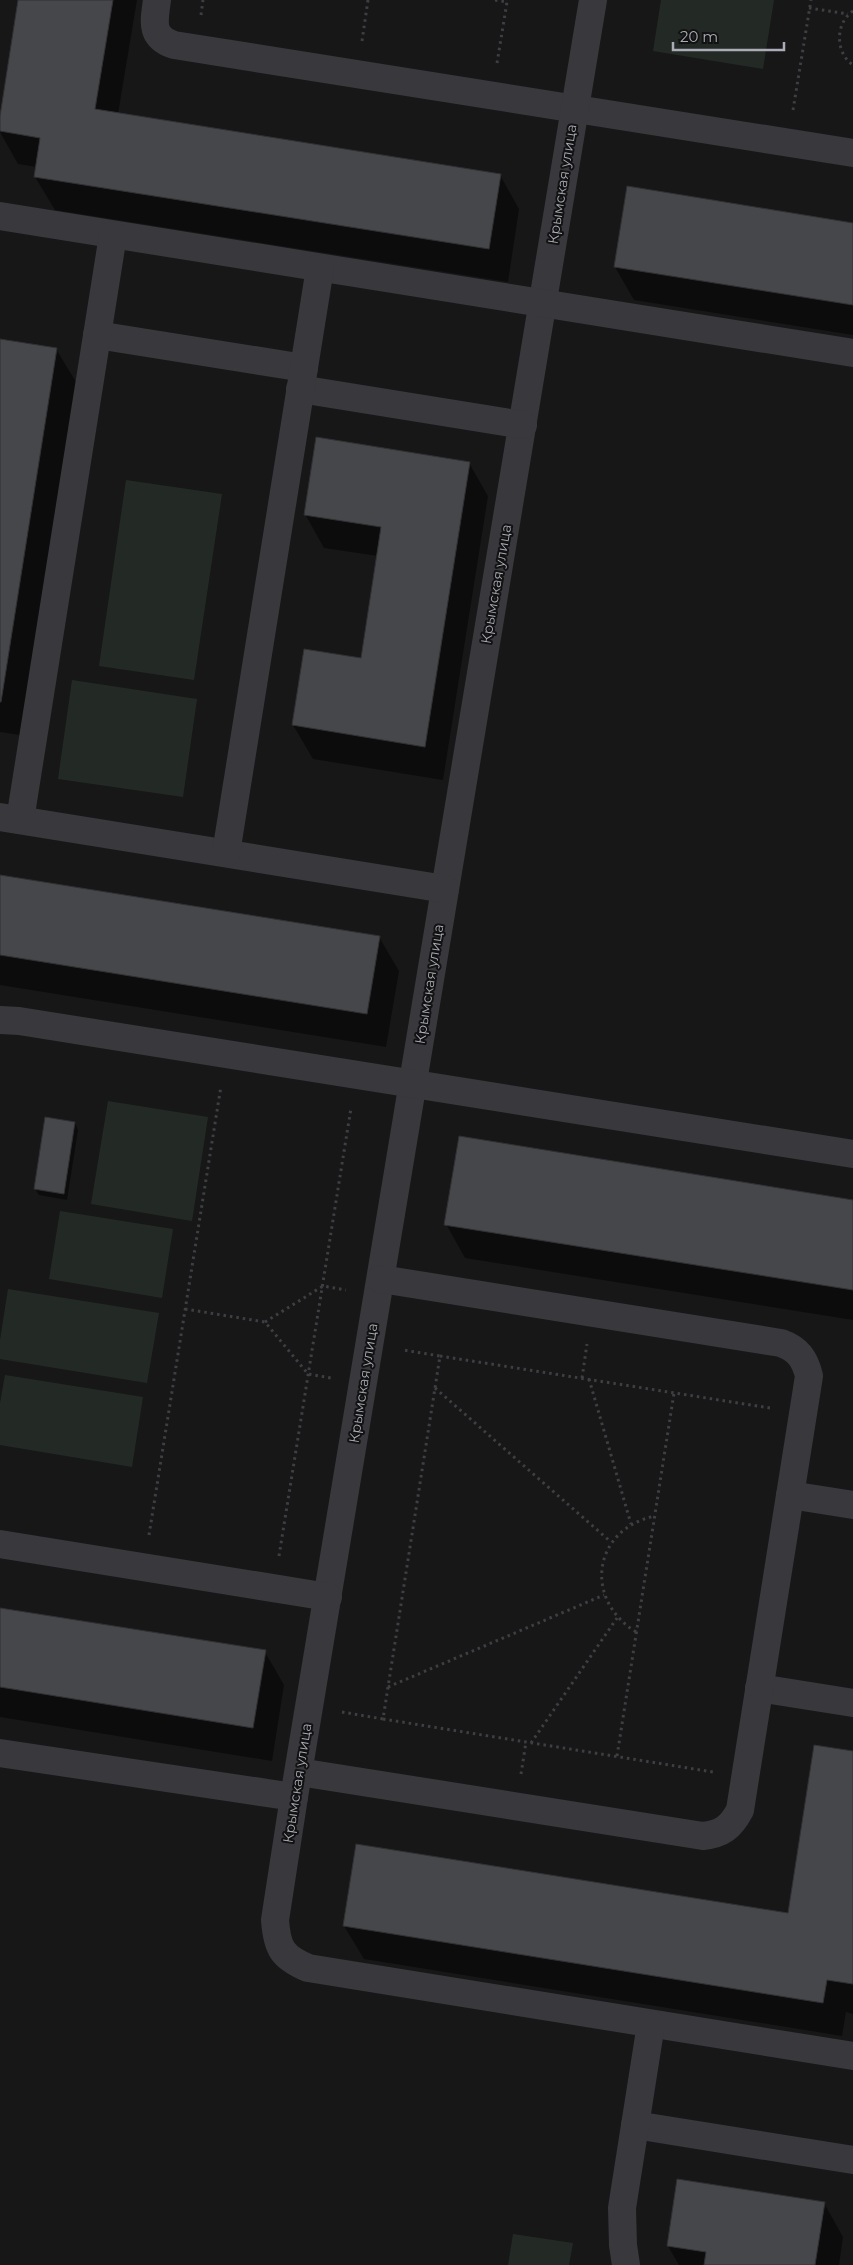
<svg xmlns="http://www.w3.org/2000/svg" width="853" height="2265" font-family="Montserrat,sans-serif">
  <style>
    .green { fill: #232a25 }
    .shadow { fill: #0007 }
    .building { fill: #46474a; stroke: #313134 }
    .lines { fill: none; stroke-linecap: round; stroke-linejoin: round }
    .path { stroke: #3e3f43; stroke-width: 3; stroke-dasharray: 2.5 4; stroke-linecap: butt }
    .minor { stroke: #38383d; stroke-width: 28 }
    .labels { text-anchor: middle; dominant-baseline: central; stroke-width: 4; stroke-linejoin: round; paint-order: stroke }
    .street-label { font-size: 14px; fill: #aaacb6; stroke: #121213 }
  </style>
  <rect width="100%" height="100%" fill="#171718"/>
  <g class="green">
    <polygon points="661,0 774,0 763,69 653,51"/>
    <polygon points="126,480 222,494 194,680 99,666"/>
    <polygon points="72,680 197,699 183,797 58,779"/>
    <polygon points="108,1101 208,1117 192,1221 91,1204"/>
    <polygon points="60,1211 173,1229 162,1298 49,1279"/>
    <polygon points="8,1289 159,1313 147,1383 0,1359 0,1340"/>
    <polygon points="5,1375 143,1397 132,1467 0,1445 0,1403"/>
    <polygon points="513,2234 573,2243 569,2265 508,2265"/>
  </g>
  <g class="shadow">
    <polygon points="20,0 137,0 118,114 500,175 519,209 508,282 55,210 35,177 37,167 18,164 0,132"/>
    <polygon points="853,224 853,335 634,300 615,267"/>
    <polygon points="0,340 56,349 76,382 20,735 0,732"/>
    <polygon points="469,463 488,496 443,780 313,759 293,725 305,651 362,660 378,556 324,548 305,514"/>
    <polygon points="0,877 379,937 399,971 386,1047 0,985"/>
    <polygon points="75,1123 78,1130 67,1200 39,1195 35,1189"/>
    <polygon points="853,1201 853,1320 465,1258 446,1224"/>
    <polygon points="0,1609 265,1652 284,1685 272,1761 0,1717"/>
    <polygon points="853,1752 853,2014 846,2012 842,2036 364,1959 344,1926 789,1914"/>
    <polygon points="824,2203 843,2237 839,2265 679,2265 668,2246"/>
  </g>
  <g class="building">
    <polygon points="18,0 113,0 95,109 501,174 489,249 34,177 40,138 0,131 0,116"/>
    <polygon points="627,186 853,223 853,305 614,267"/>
    <polygon points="0,339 57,348 1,702 0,702"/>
    <polygon points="316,437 470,462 425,747 292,725 304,649 361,658 381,527 304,515"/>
    <polygon points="0,875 380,936 367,1014 0,955"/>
    <polygon points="45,1117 75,1122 64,1194 34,1189"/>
    <polygon points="459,1136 853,1200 853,1290 444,1225"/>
    <polygon points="0,1608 266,1650 253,1728 0,1687"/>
    <polygon points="814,1745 853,1751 853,1984 827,1980 823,2003 343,1926 356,1844 788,1913"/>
    <polygon points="677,2179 825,2202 815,2265 704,2265 706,2252 667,2246"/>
  </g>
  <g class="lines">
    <g class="path">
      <polyline points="495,0 507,2"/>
      <polyline points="809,8 848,14"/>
      <path d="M 853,11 C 835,23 835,53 853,65"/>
      <polyline points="201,15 203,0"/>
      <polyline points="362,41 368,0"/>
      <polyline points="497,63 507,2"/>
      <polyline points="793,110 811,0"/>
      <polyline points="185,1309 265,1322 308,1374 331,1378"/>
      <polyline points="265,1322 323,1286 346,1290"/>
      <polyline points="440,1356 770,1408"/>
      <polyline points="582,1378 587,1344"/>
      <polyline points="589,1379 631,1524"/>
      <polyline points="435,1388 611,1542"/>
      <polyline points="149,1535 221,1086"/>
      <polyline points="279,1556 351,1108"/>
      <path d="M 636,1632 C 583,1599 593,1529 655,1516"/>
      <polyline points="388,1687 604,1595"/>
      <polyline points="342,1712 383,1719 440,1356 403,1350"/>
      <polyline points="383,1719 713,1772"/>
      <polyline points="531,1743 617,1618"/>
      <polyline points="617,1756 674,1393"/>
      <polyline points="521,1774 526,1742"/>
    </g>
    <g class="minor">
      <path d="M 157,0 C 154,22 150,37 174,45 L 853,153"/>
      <path d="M 593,0 L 294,1797 L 275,1920 C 277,1948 282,1957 308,1968 L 853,2056"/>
      <polyline points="0,216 853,353"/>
      <polyline points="97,335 304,368"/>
      <polyline points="300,389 523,425"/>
      <polyline points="0,817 445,889"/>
      <polyline points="20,820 113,235"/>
      <polyline points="226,853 320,268"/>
      <polyline points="0,1020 19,1021 853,1154"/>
      <polyline points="790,1495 853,1505"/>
      <polyline points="0,1544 328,1597"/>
      <polyline points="759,1688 853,1703"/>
      <polyline points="0,1753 294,1797"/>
      <path d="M 299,1772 L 703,1836 C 722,1834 731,1827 740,1810 L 809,1376 C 805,1359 798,1349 781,1343 L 381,1279"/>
      <polyline points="635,2125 853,2160"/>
      <polyline points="626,2265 623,2245 622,2208 651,2024"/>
    </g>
  </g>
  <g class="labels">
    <g class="street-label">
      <text transform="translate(562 184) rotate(-81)">Крымская улица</text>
      <text transform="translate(496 584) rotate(-80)">Крымская улица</text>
      <text transform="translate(429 984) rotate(-81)">Крымская улица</text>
      <text transform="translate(363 1383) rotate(-81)">Крымская улица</text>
      <text transform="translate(297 1783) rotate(-81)">Крымская улица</text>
    </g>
  </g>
  <path d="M673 42v8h111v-8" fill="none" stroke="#aaacb6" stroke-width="2.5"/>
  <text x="680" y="42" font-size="15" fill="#aaacb6" stroke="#121213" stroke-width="4" paint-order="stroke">20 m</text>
</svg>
